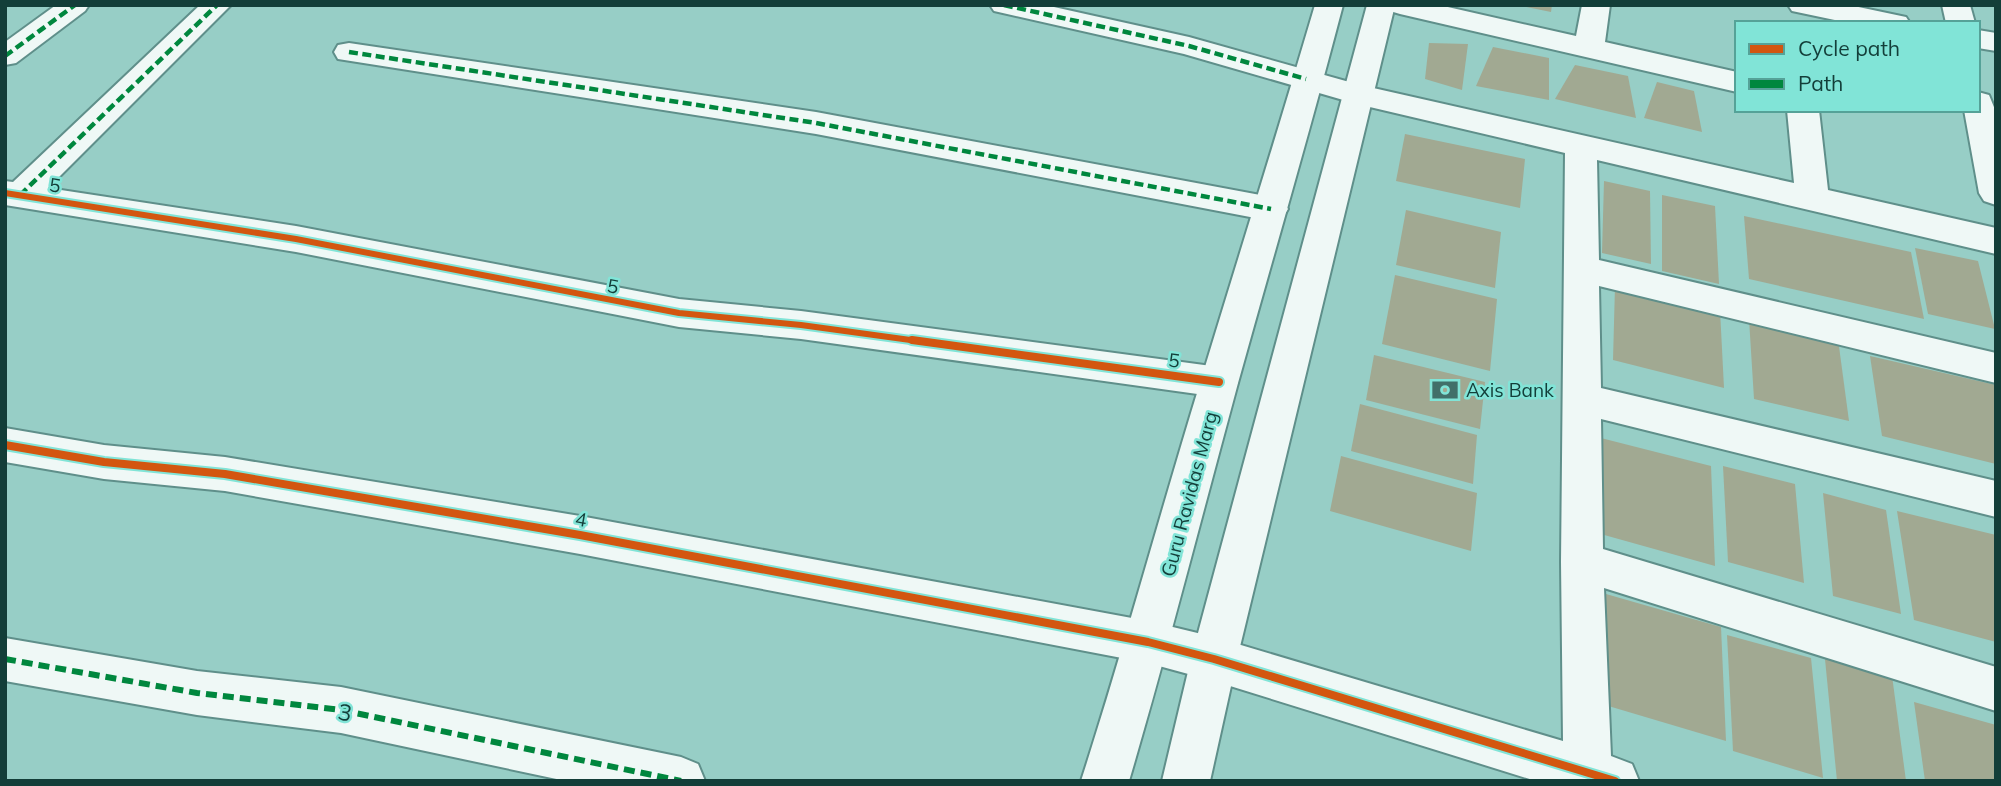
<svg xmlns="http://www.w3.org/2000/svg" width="2001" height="786" font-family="Mulish,sans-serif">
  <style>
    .building { fill: #a1a992 }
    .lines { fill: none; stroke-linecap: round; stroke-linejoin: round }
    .minor-casing { stroke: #5f8f8a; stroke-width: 4 }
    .major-casing { stroke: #5f8f8a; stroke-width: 4 }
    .minor { fill: #eff8f6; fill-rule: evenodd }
    .major { fill: #eff8f6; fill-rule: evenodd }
    .quiet-far1 { stroke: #00873e; stroke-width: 4.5; stroke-dasharray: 9 4.5; stroke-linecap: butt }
    .quiet { stroke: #00873e; stroke-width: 6; stroke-dasharray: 11 6; stroke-linecap: butt }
    .cycleway-far1-casing { stroke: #81e4d7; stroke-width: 10 }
    .cycleway-casing { stroke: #81e4d7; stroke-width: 12 }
    .cycleway-far1 { stroke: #d35610; stroke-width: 6 }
    .cycleway { stroke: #d35610; stroke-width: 8 }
    .labels { text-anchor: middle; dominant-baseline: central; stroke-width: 5; stroke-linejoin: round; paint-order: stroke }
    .street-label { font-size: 19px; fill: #133e39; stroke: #81e4d7 }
    .poi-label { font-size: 19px; fill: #133e39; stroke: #81e4d7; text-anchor: start }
    .near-street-label { font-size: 23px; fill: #133e39; stroke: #81e4d7 }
  </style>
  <rect width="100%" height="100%" fill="#97cec6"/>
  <g class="building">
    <polygon points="1522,5 1552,5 1551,12 1522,6"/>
    <polygon points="1429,43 1468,44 1462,90 1425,79"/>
    <polygon points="1493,47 1549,58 1549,100 1476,86"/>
    <polygon points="1575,65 1628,76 1636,118 1555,99"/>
    <polygon points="1657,82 1694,91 1702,132 1644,118"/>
    <polygon points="1405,134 1525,159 1520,208 1396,181"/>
    <polygon points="1604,181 1650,191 1651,264 1602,253"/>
    <polygon points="1662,195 1715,206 1719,284 1662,271"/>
    <polygon points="1406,210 1501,232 1495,288 1396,265"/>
    <polygon points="1744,216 1911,252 1924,319 1749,279"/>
    <polygon points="1915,248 1978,261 1995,329 1928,314"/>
    <polygon points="1395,275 1497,299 1490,371 1382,344"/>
    <polygon points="1615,286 1720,310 1724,388 1613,360"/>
    <polygon points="1749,319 1838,339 1849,421 1754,399"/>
    <polygon points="1374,355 1485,382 1480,429 1366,400"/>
    <polygon points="1870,356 1996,385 1996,464 1882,436"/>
    <polygon points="1360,404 1477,435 1473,484 1351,451"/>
    <polygon points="1593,436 1711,466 1715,566 1590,531"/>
    <polygon points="1341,456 1477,493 1471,551 1330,511"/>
    <polygon points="1723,466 1795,484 1804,583 1728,562"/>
    <polygon points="1823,493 1886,510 1901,614 1833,596"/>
    <polygon points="1897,511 1996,535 1996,642 1914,620"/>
    <polygon points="1606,594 1721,627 1726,741 1605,705"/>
    <polygon points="1727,635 1811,658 1823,778 1733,751"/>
    <polygon points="1824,649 1891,668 1906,781 1837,781"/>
    <polygon points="1914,702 1996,725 1996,781 1925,781"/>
  </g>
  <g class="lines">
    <defs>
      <g id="minor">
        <polygon points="56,5 89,5 85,11 16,63 5,65 5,42"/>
        <polygon points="200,5 231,5 48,188 296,226 679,299 801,311 1219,367 1233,371 1238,382 1233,393 1219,397 801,339 679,327 296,252 5,205 5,181 13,182"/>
        <polygon points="990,5 1045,5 1189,37 1360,85 1794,183 1787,110 1819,110 1828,190 1996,228 1996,254 1597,160 1599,260 1996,353 1996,383 1599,286 1601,388 1996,481 1996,517 1601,419 1603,549 1996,667 1996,711 1604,588 1611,756 1632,764 1639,781 1536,781 1214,681 1148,663 580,554 225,491 104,479 5,462 5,428 104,445 225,457 580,516 1148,621 1214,637 1563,741 1561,562 1565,153 1357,104 1184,54 994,11"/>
        <polygon points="1386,5 1439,5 1576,36 1582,5 1610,5 1605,42 1737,72 1737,92 1400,14 1390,11"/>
        <polygon points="1788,5 1849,5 1906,17 1910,23 1849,23 1792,11"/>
        <polygon points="1942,5 1970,5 1975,23 1946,23"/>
        <polygon points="1978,30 1996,33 1996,51 1978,48"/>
        <polygon points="349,43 816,112 1271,197 1283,201 1288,209 1283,217 1271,221 816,134 338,59 334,52 338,45"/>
        <polygon points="1978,92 1989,95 1996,112 1996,205 1984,201 1979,193 1964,110 1978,110"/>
        <polygon points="5,638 197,671 341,687 681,757 698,764 705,781 566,781 341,733 197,715 5,681"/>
      </g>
      <g id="major">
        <path d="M 1315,5 L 1343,5 C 1310,131 1273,257 1238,383 C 1202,515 1168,649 1129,781 L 1081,781 C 1124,648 1160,513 1201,380 C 1239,255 1278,131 1315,5 Z"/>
        <polygon points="1367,5 1395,5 1237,659 1210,781 1162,781 1191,659"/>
      </g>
    </defs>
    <use href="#minor" class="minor-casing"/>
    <use href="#major" class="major-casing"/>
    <use href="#minor" class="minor"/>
    <use href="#major" class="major"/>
    <g class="quiet-far1">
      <polyline points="1004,5 1189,46 1306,79"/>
      <polyline points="349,52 816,123 1271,209"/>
      <polyline points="5,56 75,5"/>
      <polyline points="20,195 217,5"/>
    </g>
    <polyline class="quiet" points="5,659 197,693 341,710 681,781"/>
    <defs>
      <polyline id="cycleway-far1" points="5,193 296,239 679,313 801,325 925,342"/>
      <g id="cycleway">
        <polyline points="912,340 1219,382"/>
        <polyline points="5,445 104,462 225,474 580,535 1148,642 1214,659 1615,781"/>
      </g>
    </defs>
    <use href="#cycleway-far1" class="cycleway-far1-casing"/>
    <use href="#cycleway" class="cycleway-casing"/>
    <use href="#cycleway-far1" class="cycleway-far1"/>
    <use href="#cycleway" class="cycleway"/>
  </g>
  <defs>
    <symbol id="bank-bare" viewBox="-9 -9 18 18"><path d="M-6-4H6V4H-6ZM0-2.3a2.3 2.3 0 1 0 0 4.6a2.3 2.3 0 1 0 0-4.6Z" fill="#41706a" stroke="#81e4d7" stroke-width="2.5" paint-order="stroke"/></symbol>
  </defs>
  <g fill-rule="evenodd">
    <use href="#bank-bare" x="1426" y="371" width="38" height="38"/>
  </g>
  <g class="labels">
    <g class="street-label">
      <text transform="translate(55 185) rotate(9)">5</text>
      <text transform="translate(613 286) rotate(11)">5</text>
      <text transform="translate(1174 360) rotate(8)">5</text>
      <text transform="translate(1189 494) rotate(-75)">Guru Ravidas Marg</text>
      <text transform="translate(581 519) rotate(10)">4</text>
    </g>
    <g class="poi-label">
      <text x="1466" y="390">Axis Bank</text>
    </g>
    <g class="near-street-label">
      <text transform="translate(345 712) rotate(10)">3</text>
    </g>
  </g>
  <rect width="2001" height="786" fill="none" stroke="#133e39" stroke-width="14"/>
  <rect x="1735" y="21" width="245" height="91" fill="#81e4d7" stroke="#55a298" stroke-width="2"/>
  <rect x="1749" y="44" width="35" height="10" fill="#d35610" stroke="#55a298" stroke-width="2"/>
  <text x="1798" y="56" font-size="21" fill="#133e39">Cycle path</text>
  <rect x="1749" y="79" width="35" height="10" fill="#00873e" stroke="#55a298" stroke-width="2"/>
  <text x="1798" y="91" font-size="21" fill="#133e39">Path</text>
</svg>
